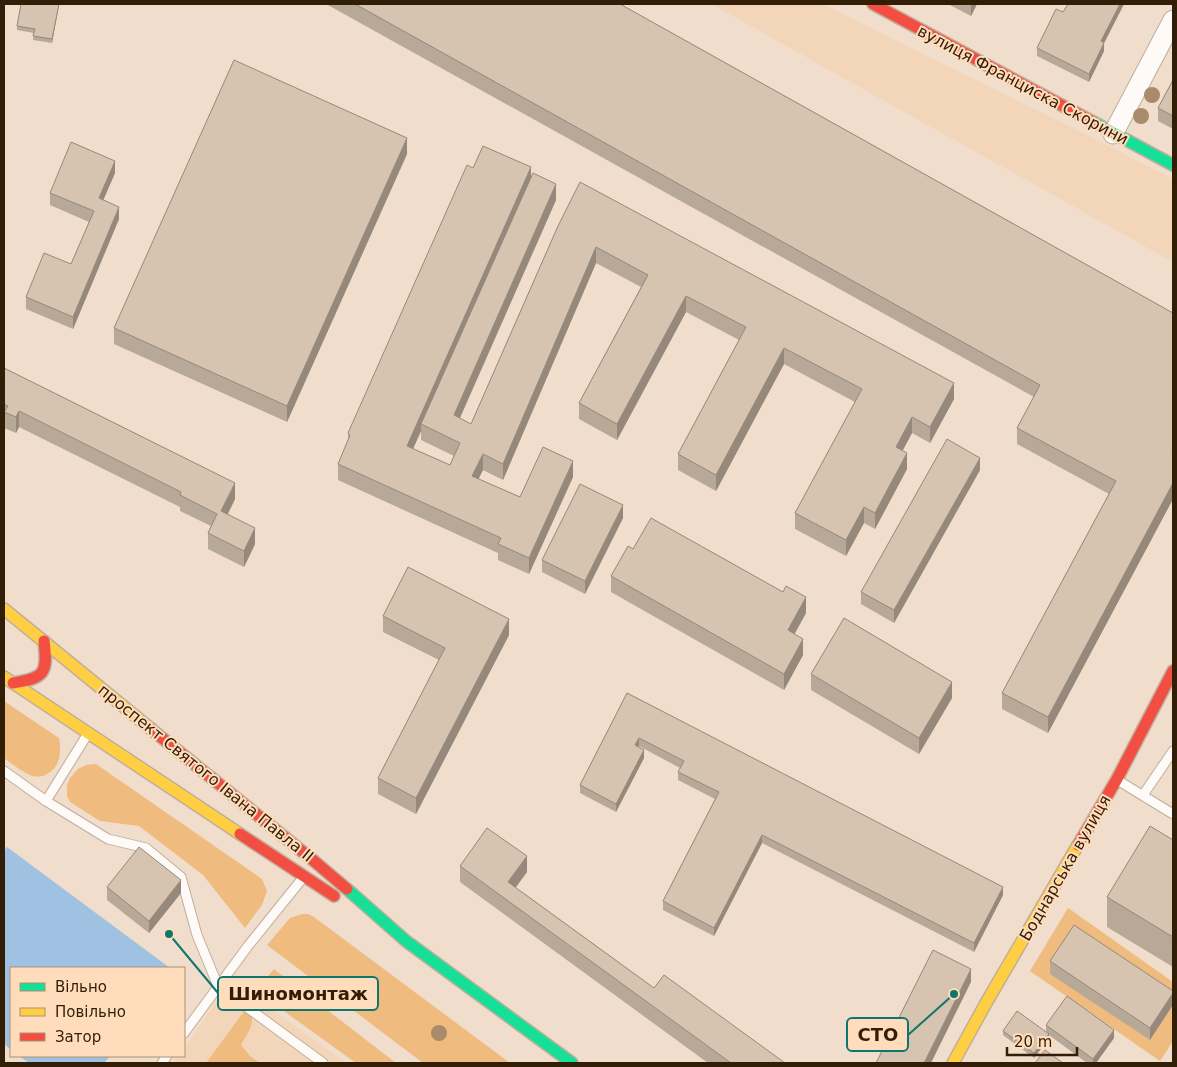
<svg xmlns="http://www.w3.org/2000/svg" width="1177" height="1067" font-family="'DejaVu Sans',sans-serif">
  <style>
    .built { fill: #f3d6ba }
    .green { fill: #efbb7f }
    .water { fill: #9fc2e2 }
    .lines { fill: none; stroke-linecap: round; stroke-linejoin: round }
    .lane-casing { stroke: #c0ae9b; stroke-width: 11 }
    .street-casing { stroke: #c0ae9b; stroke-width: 21 }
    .fast-casing { stroke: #c0ae9b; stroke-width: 14 }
    .slow-casing { stroke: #c0ae9b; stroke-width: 14 }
    .jam-casing { stroke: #c0ae9b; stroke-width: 14 }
    .lane { stroke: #fdfaf7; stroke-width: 9 }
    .street { stroke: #fdfaf7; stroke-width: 19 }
    .fast { stroke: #16e098; stroke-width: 11 }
    .slow { stroke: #ffcf43; stroke-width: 11 }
    .jam { stroke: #f24e42; stroke-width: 11 }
    .tree { fill: #a88b6b }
    .wall { fill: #b8a897; fill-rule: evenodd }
    .shaded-wall { fill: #96887b }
    .building { fill: #d6c3b0; stroke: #96887b }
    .labels { text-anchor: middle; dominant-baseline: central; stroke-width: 4; stroke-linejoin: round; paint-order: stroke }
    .street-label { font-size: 16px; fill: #321d06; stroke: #ffddbc }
    .leader { fill: none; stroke: #0f766e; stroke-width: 2 }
    .callout-dot { fill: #0f766e; stroke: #ffddbc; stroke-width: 2 }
    .callout { fill: #ffddbc; stroke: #0f766e; stroke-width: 2 }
    .callout-label { font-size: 18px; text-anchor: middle; font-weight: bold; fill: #321d06 }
  </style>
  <rect width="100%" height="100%" fill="#f0ddcb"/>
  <g class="built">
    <polygon points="711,4 823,4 1107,145 1173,179 1173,262"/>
    <polygon points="232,980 346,1063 173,1063 178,1056 184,1056 184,1048"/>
  </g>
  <g class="green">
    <path d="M 4,701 L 59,738 C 62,753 60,768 45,775 C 41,777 34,777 30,775 C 21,771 12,764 4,758 Z"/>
    <polygon points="96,764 262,879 267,891 262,905 245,928 203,875 139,826 100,821 70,802 67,796 67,786 70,778 78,769 86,765"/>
    <polygon points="1068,908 1173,982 1173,1004 1150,1040 1173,1005 1173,1041 1160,1061 1030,971"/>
    <polygon points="302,914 308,914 314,917 510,1063 423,1063 267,945 290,918"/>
    <polygon points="274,969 396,1063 356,1063 256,991"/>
    <path d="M 245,1010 L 252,1015 C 253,1029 247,1033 241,1045 L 250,1056 L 260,1063 L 206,1063 Z"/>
  </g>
  <g class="water">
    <polygon points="7,847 170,968 11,968 11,1050 4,1044 4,851"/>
    <polygon points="19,1056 110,1056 104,1063 29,1063"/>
  </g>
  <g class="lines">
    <defs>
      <g id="lane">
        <polyline points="4,771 46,801 108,839 146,848 181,877 197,935 218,986"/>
        <polyline points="1119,781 1173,814"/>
        <polyline points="1143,795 1173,751"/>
        <polyline points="46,801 87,735"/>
        <polyline points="218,986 323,1063"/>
        <polyline points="184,1033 248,946 302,879"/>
        <polyline points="162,1063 167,1056"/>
      </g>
      <polyline id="street" points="1113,134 1173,20"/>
      <g id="fast">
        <polyline points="1093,122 1173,165"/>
        <polyline points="347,889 406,941 572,1063"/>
      </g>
      <g id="slow">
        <polyline points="4,609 151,729"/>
        <polyline points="4,677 240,834"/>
        <polyline points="953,1063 986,1003 1078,845"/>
      </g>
      <g id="jam">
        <polyline points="873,4 1093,122"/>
        <path d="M 13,683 C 45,678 48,673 44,641"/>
        <polyline points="151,729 314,861 347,889"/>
        <polyline points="240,834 334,896"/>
        <polyline points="1078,845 1117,779 1173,671"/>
      </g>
    </defs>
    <use href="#lane" class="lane-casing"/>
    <use href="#street" class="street-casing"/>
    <use href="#fast" class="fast-casing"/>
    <use href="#slow" class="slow-casing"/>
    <use href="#jam" class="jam-casing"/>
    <use href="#lane" class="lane"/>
    <use href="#street" class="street"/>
    <use href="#fast" class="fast"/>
    <use href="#slow" class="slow"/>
    <use href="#jam" class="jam"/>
  </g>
  <g class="tree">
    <circle cx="1152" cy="95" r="8"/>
    <circle cx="1141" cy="116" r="8"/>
    <circle cx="439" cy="1033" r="8"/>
  </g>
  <g class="wall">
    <polygon points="59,4 52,43 33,40 34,33 17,30 17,26"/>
    <polygon points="326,4 620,4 1173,313 1173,499 1048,733 1002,709 1002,693 1109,494 1017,444 1017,428 1034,397"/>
    <polygon points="948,4 977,4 971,16"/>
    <polygon points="1068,4 1124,4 1104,43 1104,51 1089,82 1037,56 1037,48 1063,12"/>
    <polygon points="1173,80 1173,129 1158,121 1158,108"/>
    <polygon points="407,154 287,422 114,344 114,328"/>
    <path d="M 473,168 L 531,177 L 556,200 L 460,418 L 471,424 L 558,226 L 954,399 L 930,443 L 912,433 L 902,451 L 907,469 L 875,529 L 864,523 L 846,556 L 795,529 L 795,513 L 855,402 L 784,364 L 716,491 L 678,470 L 678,454 L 739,340 L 686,312 L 617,440 L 579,419 L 579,403 L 641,287 L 596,263 L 503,480 L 483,470 L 478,479 L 520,497 L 573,477 L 529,574 L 498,560 L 498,553 L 338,480 L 338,464 L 348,441 L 348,433 ZM 421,431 L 421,440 L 454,456 L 450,465 L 413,449 Z"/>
    <polygon points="115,173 103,200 119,219 73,329 26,309 26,297 71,264 89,222 50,205 50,193"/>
    <polygon points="4,368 235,499 228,514 255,544 244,567 208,549 208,533 211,526 180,511 180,507 19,427 16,433 4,428"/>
    <polygon points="980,470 894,623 861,604 861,592"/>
    <polygon points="623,518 585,594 542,572 542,560"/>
    <polygon points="633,549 806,613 794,634 803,655 784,690 611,592 611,576"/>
    <polygon points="383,616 509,635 416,814 378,794 378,778 439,660 383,632"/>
    <polygon points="811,674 952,698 919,754 811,690"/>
    <polygon points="627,693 1003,895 974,952 762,843 714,936 663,910 663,901 715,799 678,780 678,772 680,768 639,746 644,758 616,812 580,793 580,785"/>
    <polygon points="1173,840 1173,967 1107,927 1107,897"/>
    <polygon points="460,866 527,872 515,887 654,988 785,1063 708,1063 460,882"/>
    <polygon points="107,887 181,893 149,933 107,900"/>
    <polygon points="1050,961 1173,991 1150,1040 1050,974"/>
    <polygon points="1046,1025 1114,1038 1096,1063 1087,1063 1049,1035 1049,1038 1034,1058 1003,1035 1003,1031 1046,1032"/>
  </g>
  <g class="shaded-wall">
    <polygon points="59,4 52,43 52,39"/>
    <polygon points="971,4 977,4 971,16"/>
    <polygon points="1120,4 1124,4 1101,49 1101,41"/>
    <polygon points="1104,43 1104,51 1089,82 1089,74"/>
    <polygon points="407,138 407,154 287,422 287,406"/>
    <polygon points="115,161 115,173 99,210 99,198"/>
    <polygon points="531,167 531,183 421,424 421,431 407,462 407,446"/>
    <polygon points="556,184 556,200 454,431 454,415"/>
    <polygon points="119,207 119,219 73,329 73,317"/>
    <polygon points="596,247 596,263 503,480 503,464"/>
    <polygon points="686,296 686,312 617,440 617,424"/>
    <polygon points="784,348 784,364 716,491 716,475"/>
    <polygon points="954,383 954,399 930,443 930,427"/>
    <polygon points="19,411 19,427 16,433 16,417"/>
    <polygon points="912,417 912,433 896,463 896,447"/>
    <polygon points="907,453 907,469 875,529 875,513"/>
    <polygon points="483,454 483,470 472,492 472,476"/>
    <polygon points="980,458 980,470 894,623 894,610"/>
    <polygon points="573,461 573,477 529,574 529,558"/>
    <polygon points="235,483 235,499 221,527 221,511"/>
    <polygon points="1173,483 1173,499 1048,733 1048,717"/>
    <polygon points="623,505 623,518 585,594 585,581"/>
    <polygon points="864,507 864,523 846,556 846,540"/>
    <polygon points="255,528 255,544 244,567 244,551"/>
    <polygon points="806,597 806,613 788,646 788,630"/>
    <polygon points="509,619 509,635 416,814 416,798"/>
    <polygon points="803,639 803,655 784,690 784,674"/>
    <polygon points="952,682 952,698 919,754 919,738"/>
    <polygon points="639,738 639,746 635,753 635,745"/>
    <polygon points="644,750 644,758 616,812 616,804"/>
    <polygon points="762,835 762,843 714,936 714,928"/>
    <polygon points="527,856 527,872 508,898 508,882"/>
    <polygon points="181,880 181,893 149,933 149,921"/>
    <polygon points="1003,887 1003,895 974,952 974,943"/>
    <polygon points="971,969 971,982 931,1063 924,1063"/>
    <polygon points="1173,993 1173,1005 1150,1040 1150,1028"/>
    <polygon points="1114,1030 1114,1038 1096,1063 1093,1063 1093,1059"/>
    <polygon points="1049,1034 1049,1038 1034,1058 1034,1053"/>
  </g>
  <g class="building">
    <polygon points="21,4 59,4 52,39 33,36 35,29 17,26"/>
    <polygon points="355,4 620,4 1173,313 1173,453 1172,456 1173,457 1173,483 1048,717 1002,693 1116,481 1017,428 1040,385"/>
    <polygon points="1068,4 1120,4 1101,41 1104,43 1089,74 1037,48 1056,9 1063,12"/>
    <polygon points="234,60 407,138 287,406 114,328"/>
    <polygon points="1173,80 1173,116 1158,108"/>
    <polygon points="71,142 115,161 99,198 119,207 73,317 26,297 44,253 71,264 94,211 50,193"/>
    <polygon points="483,146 531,167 407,446 450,465 460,443 421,424 533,173 556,184 454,415 471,424 558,226 580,182 954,383 930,427 912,417 896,447 907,453 875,513 864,507 846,540 795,513 862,389 784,348 716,475 678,454 746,327 686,296 617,424 579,403 648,275 596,247 503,464 483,454 472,476 520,497 543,447 573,461 529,558 498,544 501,538 338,464 350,435 348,433 467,165 473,168"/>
    <polygon points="4,368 235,483 221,511 255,528 244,551 208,533 217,514 180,495 181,492 19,411 16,417 4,412 8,406 4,404"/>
    <polygon points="947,439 980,458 894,610 861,592"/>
    <polygon points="580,484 623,505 585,581 542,560"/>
    <polygon points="651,518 783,592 786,586 806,597 788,630 803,639 784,674 611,576 628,546 633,549"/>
    <polygon points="408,567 509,619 416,798 378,778 445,648 383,616"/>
    <polygon points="844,618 952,682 919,738 811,674"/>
    <polygon points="627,693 1003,887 974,943 762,835 714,928 663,901 719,792 678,772 684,761 639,738 635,745 644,750 616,804 580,785"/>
    <polygon points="1150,826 1173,840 1173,937 1107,897"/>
    <polygon points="487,828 527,856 508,882 654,988 664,975 785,1063 731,1063 460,866"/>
    <polygon points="139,847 181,880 149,921 107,887"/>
    <polygon points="1074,925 1173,991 1173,993 1150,1028 1050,961"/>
    <polygon points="933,950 971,969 924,1063 876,1063"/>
    <polygon points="1067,996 1114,1030 1093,1059 1046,1025"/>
    <polygon points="1017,1011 1049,1034 1034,1053 1003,1031"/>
    <polygon points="1045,1050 1063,1063 1035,1063"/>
  </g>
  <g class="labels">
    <g class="street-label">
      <text transform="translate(1023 85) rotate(28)">вулиця Франциска Скорини</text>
      <text transform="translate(206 773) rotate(39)">проспект Святого Івана Павла II</text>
      <text transform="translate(1065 868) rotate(-60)">Боднарська вулиця</text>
    </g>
  </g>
  <path class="leader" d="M169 934L218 993M954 994L908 1035"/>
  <g class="callout-dot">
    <circle cx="169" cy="934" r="5"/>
    <circle cx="954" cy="994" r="5"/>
  </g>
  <g class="callout">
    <rect x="218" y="977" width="160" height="33" rx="5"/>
    <rect x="847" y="1018" width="61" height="33" rx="5"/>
  </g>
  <g class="callout-label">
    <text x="298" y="1000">Шиномонтаж</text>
    <text x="878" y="1041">СТО</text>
  </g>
  <rect width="1177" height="1067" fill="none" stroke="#321d06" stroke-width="10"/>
  <rect x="10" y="967" width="175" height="90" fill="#ffddbc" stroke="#ad9073"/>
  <rect x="20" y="983" width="25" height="8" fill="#16e098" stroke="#ad9073"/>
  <text x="55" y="992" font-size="15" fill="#321d06">Вільно</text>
  <rect x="20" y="1008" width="25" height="8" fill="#ffcf43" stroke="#ad9073"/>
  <text x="55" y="1017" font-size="15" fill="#321d06">Повільно</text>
  <rect x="20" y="1033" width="25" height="8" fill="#f24e42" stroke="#ad9073"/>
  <text x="55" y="1042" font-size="15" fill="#321d06">Затор</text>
  <path d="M1007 1047v8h70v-8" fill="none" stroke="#321d06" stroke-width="2.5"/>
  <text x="1014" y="1047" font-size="15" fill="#321d06" stroke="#ffddbc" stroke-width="4" paint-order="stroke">20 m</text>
</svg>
